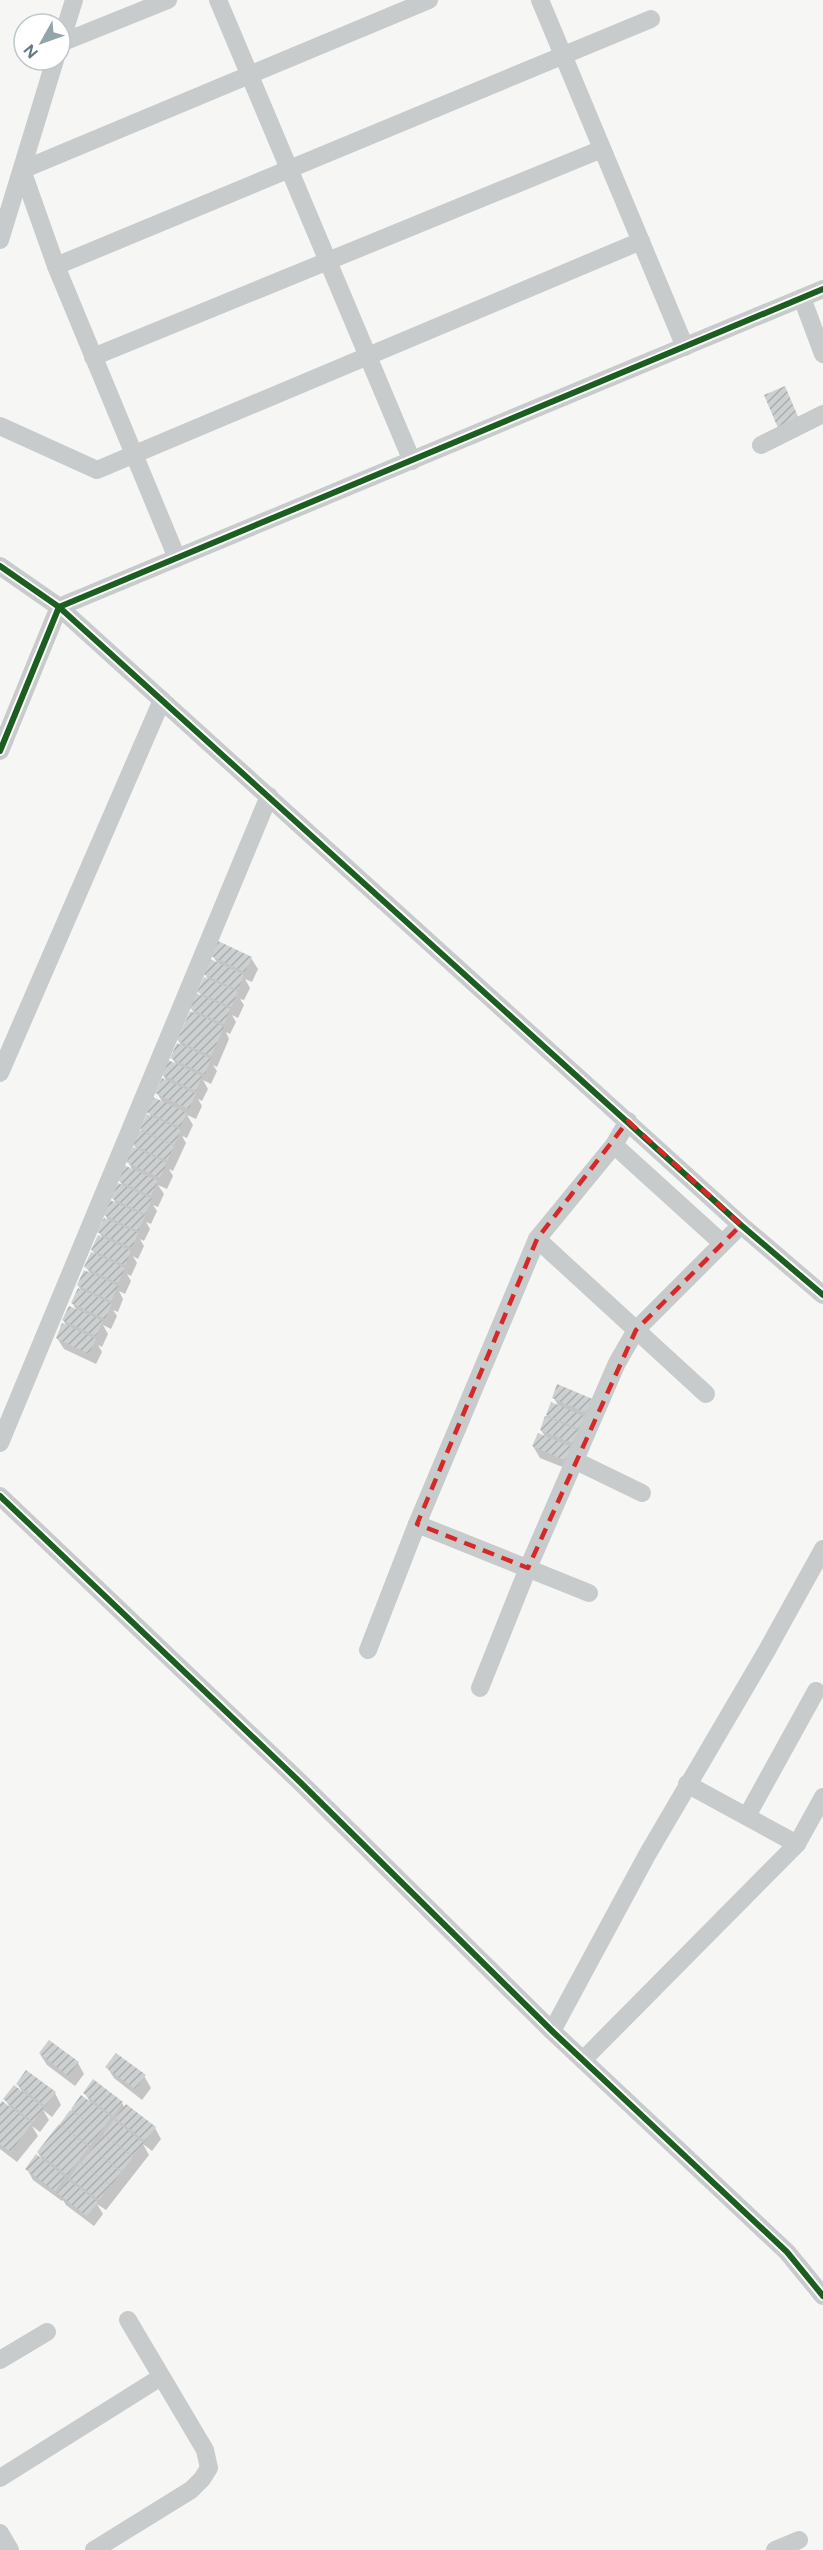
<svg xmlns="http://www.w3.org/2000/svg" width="823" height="2550" font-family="Figtree,sans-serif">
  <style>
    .shadow { fill: #0003 }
    .building { fill: url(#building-hatch) }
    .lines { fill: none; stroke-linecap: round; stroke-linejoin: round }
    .street { stroke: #c8cbcb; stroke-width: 18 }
    .cycleway-casing { stroke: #fff; stroke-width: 10 }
    .cycleway { stroke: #1b5e20; stroke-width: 6 }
    .marked { fill: none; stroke: #d62828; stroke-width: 4.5; stroke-dasharray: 12 8; stroke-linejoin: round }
  </style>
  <defs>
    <pattern id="building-hatch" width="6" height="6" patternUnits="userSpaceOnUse" patternTransform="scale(1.5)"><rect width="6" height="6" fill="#cdd0d0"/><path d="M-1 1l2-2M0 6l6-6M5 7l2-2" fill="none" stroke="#aaaeae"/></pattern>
  </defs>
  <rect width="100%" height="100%" fill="#f6f6f5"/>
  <g class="shadow">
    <polygon points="213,956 251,958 258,969 252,982 245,979 250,988 244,1000 240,999 244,1005 238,1018 232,1015 236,1022 230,1034 226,1032 229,1039 217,1067 213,1065 217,1071 211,1084 203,1080 208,1089 202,1101 198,1099 202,1106 196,1119 187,1115 193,1125 187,1138 182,1136 186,1143 173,1171 169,1169 173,1176 167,1189 158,1185 164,1194 158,1207 153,1205 157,1211 151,1224 146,1222 150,1229 144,1241 140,1239 144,1246 138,1259 133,1256 137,1263 131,1276 127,1274 131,1281 125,1294 119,1291 123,1299 118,1312 113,1310 117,1316 111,1329 103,1325 108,1334 102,1347 98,1345 102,1352 96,1364 64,1349 57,1338 67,1327 63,1320 78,1312 72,1303 82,1292 78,1285 91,1275 86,1267 96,1256 92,1250 103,1239 99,1232 109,1222 105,1215 116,1204 113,1198 123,1187 119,1180 133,1171 128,1162 138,1151 134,1145 148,1116 152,1118 148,1111 163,1103 157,1093 167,1082 163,1075 177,1066 172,1058 182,1047 178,1040 195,1015 191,1008 202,998 199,991 209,981 205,974 218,964"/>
    <polygon points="554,1398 594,1401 575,1472 540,1458 533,1446 546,1438 541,1430 552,1404 559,1407"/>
    <polygon points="40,2054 78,2063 84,2074 75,2086 47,2065"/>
    <polygon points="107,2067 144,2076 151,2088 142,2100 114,2078"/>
    <polygon points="17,2084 55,2093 61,2105 52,2117 43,2110 49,2120 40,2132 32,2126 38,2136 17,2162 0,2149 0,2107 11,2109 5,2099 24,2094"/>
    <polygon points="85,2093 122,2103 125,2108 155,2128 161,2139 152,2151 143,2144 149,2155 106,2210 97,2204 103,2214 94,2226 66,2205 63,2200 62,2201 33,2180 27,2169 44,2163 38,2153 82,2097 91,2104"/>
  </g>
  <g class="building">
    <polygon points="785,386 799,419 778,428 764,395"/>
    <polygon points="218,941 252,957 245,972 211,956"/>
    <polygon points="210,959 244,975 238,990 203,974"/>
    <polygon points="204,977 238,992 231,1007 197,992"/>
    <polygon points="196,993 230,1009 224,1024 189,1008"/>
    <polygon points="190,1011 224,1027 211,1056 177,1040"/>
    <polygon points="177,1043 211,1059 205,1074 170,1058"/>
    <polygon points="168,1060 202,1076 196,1091 162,1075"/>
    <polygon points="162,1078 196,1094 189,1109 155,1093"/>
    <polygon points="153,1097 187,1113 180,1127 146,1112"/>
    <polygon points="147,1114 181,1130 174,1145 140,1129"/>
    <polygon points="139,1130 174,1146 167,1161 133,1145"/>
    <polygon points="133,1147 167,1163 160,1178 126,1162"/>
    <polygon points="124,1165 158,1181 151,1196 117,1180"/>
    <polygon points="118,1183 152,1199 145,1214 111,1198"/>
    <polygon points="110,1200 145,1216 138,1231 104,1215"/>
    <polygon points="104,1218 138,1233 132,1248 97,1232"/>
    <polygon points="98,1235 131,1251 125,1265 91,1250"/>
    <polygon points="91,1252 125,1268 118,1283 84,1267"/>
    <polygon points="84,1270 118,1286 111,1301 77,1285"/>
    <polygon points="78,1288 112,1304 105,1319 71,1303"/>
    <polygon points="69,1306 103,1321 96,1336 62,1320"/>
    <polygon points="62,1323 96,1339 89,1354 56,1338"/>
    <polygon points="557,1384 595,1400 589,1414 552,1398"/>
    <polygon points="551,1402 588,1418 583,1431 546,1415"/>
    <polygon points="545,1416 582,1432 577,1445 540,1430"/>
    <polygon points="538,1433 574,1448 569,1462 532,1446"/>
    <polygon points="49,2040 79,2062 68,2076 39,2053"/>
    <polygon points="116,2053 146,2075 135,2089 105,2067"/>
    <polygon points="26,2070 56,2092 45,2106 16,2084"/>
    <polygon points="93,2079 123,2102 113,2116 83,2093"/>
    <polygon points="14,2085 44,2108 33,2122 3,2099"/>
    <polygon points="81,2095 111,2117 90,2146 60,2124 70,2110 96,2128 71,2109"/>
    <polygon points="2,2101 32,2123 11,2152 0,2144 0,2104"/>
    <polygon points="126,2104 156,2127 145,2141 115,2118"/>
    <polygon points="114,2120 144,2143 133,2156 103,2134"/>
    <polygon points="59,2124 89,2147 67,2175 37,2152"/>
    <polygon points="103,2135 133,2157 122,2171 92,2149"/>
    <polygon points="92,2149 121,2172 111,2186 81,2163"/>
    <polygon points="36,2154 65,2177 55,2191 25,2169"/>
    <polygon points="80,2163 110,2186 99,2200 69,2178"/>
    <polygon points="68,2180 98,2202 87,2216 57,2193"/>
  </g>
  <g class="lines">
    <g class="street">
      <polyline points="218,0 412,461"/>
      <polyline points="540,0 685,347"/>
      <polyline points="61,43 168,0"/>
      <polyline points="60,45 74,0"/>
      <polyline points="0,240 55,60"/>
      <polyline points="56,266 651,19"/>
      <polyline points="802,298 823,354"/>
      <polyline points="93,357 602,149"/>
      <polyline points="0,426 97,470 641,241"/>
      <polyline points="761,445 823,414"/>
      <polyline points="177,558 56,266 22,170 429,0"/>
      <polyline points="0,566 59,607 741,1225 823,1295"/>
      <polyline points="0,751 59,607 823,289"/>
      <polyline points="0,1073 162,700"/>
      <polyline points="614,1145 722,1243"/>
      <polyline points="537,1239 706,1394"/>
      <polyline points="0,1443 269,796"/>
      <polyline points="576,1461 642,1493"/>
      <polyline points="0,1496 301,1783 552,2031 787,2252 823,2296"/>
      <polyline points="417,1524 589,1593"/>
      <polyline points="368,1650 417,1524 537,1239 614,1145 628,1121"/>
      <polyline points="480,1688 528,1568 617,1363 636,1330 741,1225"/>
      <polyline points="687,1784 797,1844"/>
      <polyline points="747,1816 816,1691"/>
      <polyline points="552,2031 647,1855 766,1652 823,1549"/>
      <polyline points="583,2060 797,1844 823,1797"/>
      <polyline points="0,2360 47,2332"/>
      <polyline points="0,2478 161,2377"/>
      <polyline points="0,2533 10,2550"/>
      <polyline points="94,2550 191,2490 202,2479 209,2468 205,2450 128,2320"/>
      <polyline points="775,2550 799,2540"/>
    </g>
    <defs>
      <g id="cycleway">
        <polyline points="0,566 59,607 741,1225 823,1295"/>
        <polyline points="0,751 59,607 823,289"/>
        <polyline points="0,1496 301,1783 552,2031 787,2252 823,2296"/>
      </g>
    </defs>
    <use href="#cycleway" class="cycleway-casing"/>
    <use href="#cycleway" class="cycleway"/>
  </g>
  <path class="marked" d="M 628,1121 L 741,1225 L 636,1330 L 528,1568 L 417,1524 L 537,1239 Z"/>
  <g transform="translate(42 42) rotate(230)"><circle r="28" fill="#ffffff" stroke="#bfc9cd" stroke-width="1.5"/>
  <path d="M0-4.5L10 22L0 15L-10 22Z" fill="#94a5aa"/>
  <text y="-9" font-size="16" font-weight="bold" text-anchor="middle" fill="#607982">N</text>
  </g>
</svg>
